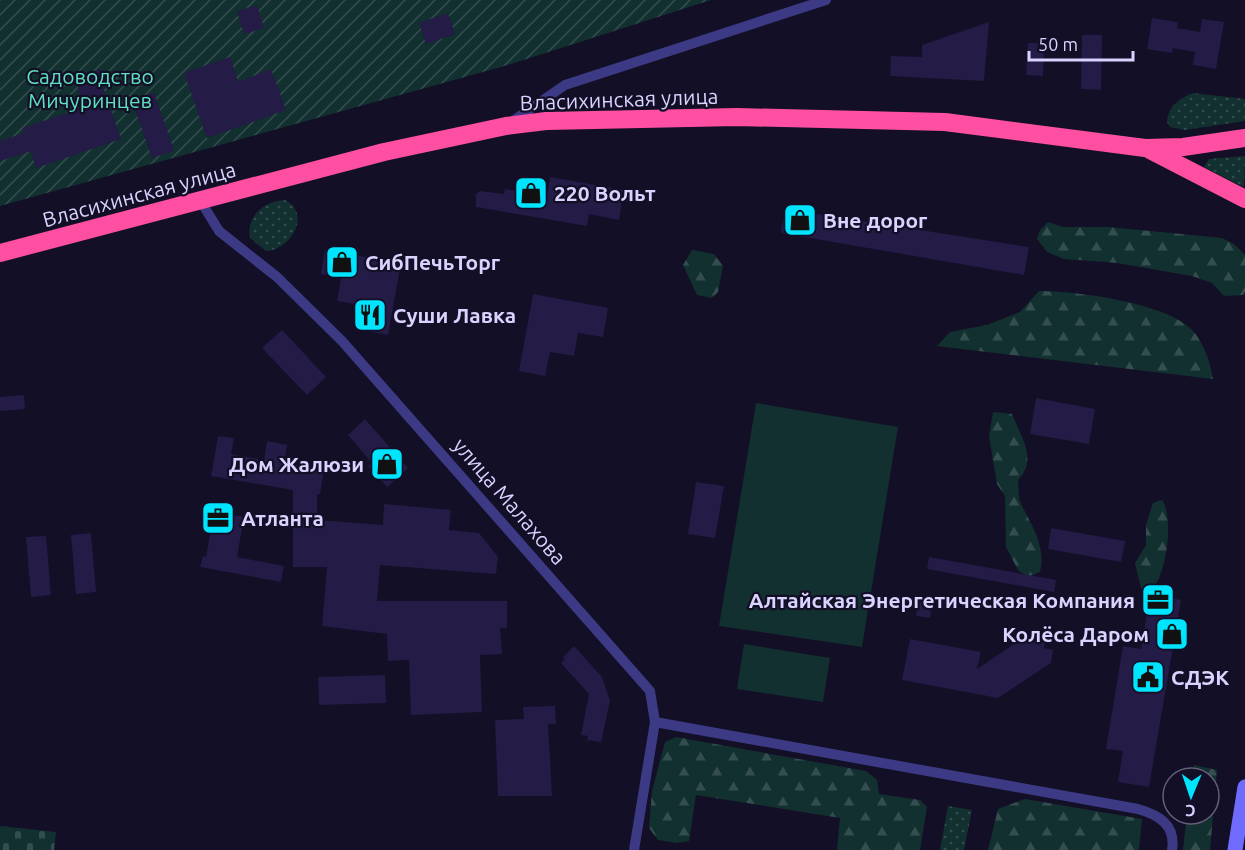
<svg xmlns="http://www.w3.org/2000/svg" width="1245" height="850" font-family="Ubuntu,sans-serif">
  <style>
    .grass { fill: url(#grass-dots) }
    .forest { fill: url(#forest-firs) }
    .cemetery { fill: url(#cemetery-stones) }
    .garden { fill: url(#garden-furrows) }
    .pitch { fill: #12302f }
    .building { fill: #241b47 }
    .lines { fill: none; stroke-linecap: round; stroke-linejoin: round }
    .street { stroke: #3d3a85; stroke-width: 10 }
    .secondary { stroke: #6f6bff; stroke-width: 15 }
    .highway { stroke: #ff4fa3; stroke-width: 18 }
    .labels { text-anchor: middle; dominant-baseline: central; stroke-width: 4.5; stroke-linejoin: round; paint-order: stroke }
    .park-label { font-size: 21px; fill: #5fe0c0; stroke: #130f26 }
    .street-label { font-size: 21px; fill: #d9d4ff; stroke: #130f26 }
    .poi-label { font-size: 21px; font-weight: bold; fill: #d9d4ff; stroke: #130f26; text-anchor: start }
  </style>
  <defs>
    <pattern id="grass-dots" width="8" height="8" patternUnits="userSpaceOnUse" patternTransform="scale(1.5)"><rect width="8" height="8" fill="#12302f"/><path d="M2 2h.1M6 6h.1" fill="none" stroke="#344d4e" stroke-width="1.8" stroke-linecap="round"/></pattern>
    <pattern id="forest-firs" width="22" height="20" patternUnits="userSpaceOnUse" patternTransform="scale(1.5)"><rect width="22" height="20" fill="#12302f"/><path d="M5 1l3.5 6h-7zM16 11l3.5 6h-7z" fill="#344d4e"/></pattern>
    <pattern id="cemetery-stones" width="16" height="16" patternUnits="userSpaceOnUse" patternTransform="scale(1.5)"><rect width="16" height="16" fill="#12302f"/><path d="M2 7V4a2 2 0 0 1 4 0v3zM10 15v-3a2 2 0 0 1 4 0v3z" fill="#344d4e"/></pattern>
    <pattern id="garden-furrows" width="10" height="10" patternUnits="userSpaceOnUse" patternTransform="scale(1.5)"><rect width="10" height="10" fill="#12302f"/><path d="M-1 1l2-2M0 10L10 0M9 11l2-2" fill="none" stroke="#344d4e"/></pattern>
  </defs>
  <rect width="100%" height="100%" fill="#130f26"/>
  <g class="grass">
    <path d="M 1193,93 L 1245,99 L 1245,121 L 1185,130 L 1170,127 L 1167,122 C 1168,106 1180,98 1193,93 Z"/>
    <polygon points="1245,156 1244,187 1204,167 1209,159"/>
    <path d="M 285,200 C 312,213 291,250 266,251 L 250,238 C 246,216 264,201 285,200 Z"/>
    <polygon points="948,806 972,810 964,850 940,850"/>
  </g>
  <g class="forest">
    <polygon points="1048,222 1063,227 1109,227 1222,238 1234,244 1245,255 1245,292 1243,295 1224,296 1212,283 1192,276 1117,263 1064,259 1047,252 1037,239 1040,230"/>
    <polygon points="692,250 714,254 723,266 718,292 712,298 697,295 683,265"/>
    <path d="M 1039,291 C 1076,291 1170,303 1194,332 C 1205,346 1210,362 1213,379 L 937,346 L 950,332 L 987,325 L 1020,312 Z"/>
    <path d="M 993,412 L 1012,414 C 1021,437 1038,460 1018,480 C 1019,487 1018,498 1021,504 C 1032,526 1046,546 1040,572 L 1028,577 L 1018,570 L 1006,547 L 1005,496 L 997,484 L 989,436 Z"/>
    <path d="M 1162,500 C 1174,517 1167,572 1153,588 L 1141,588 L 1135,563 L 1146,545 L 1146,525 L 1153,503 Z"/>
    <polygon points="676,737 866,771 877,780 879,794 920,800 927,807 920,850 837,850 840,818 696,795 689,841 677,843 658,840 649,828 652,791 665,742"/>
    <polygon points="1194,765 1217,770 1210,850 1183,850 1187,814 1209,814 1209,778 1192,778"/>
    <polygon points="1025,799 1142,819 1139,850 988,850 998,809"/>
  </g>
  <polygon class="cemetery" points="0,826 56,832 54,850 0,850"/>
  <polygon class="garden" points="0,0 711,0 508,65 0,206"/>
  <g class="pitch">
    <polygon points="756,403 898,427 862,647 719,626"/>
    <polygon points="744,644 830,658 823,702 737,689"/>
  </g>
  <g class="building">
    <polygon points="257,5 264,28 244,34 237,11"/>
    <polygon points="448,13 455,34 426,44 419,23"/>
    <polygon points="1152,18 1178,22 1177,28 1200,32 1202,19 1224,22 1216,69 1193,65 1195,52 1173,48 1172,53 1147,49"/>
    <polygon points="989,22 984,81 890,76 891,56 922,57 922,45"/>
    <polygon points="1082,35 1102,35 1101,90 1081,89"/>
    <polygon points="1028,43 1044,43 1043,76 1026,75"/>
    <polygon points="230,57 238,82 271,69 286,110 207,138 184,73"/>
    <polygon points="100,69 106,86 103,87 121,139 36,168 31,151 0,161 0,141 24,133 23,128 84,107 75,78"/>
    <polygon points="154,93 174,151 152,158 132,101"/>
    <polygon points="550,177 624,190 619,220 589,214 587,226 476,207 476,194 480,191 504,194 505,189 547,196"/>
    <polygon points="785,209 1029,247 1024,275 781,233"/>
    <polygon points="325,250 401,263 388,335 356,329 360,305 337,301 341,278 321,274"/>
    <polygon points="533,294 608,308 603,337 578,333 574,356 550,352 545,376 519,371"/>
    <polygon points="282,330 326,377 307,395 262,348"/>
    <polygon points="24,395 25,409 0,411 0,397"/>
    <polygon points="1036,398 1095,409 1089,444 1030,434"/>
    <polygon points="365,419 408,468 387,487 368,466 372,463 348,435"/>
    <polygon points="218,436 234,438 231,454 264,460 267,441 287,445 284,463 324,469 320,494 317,494 317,520 383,525 384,504 451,510 449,530 479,533 498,557 496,574 380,565 377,601 507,601 507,628 500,628 502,654 480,655 482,712 411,715 409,660 388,661 387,634 322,626 327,567 293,567 293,490 211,476"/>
    <polygon points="696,482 724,486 715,538 688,534"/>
    <polygon points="214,512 244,517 237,557 284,566 281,582 200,567 203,556 206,557"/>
    <polygon points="1051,528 1125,541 1121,562 1048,549"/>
    <polygon points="91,533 96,592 76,594 71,535"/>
    <polygon points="46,536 51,595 31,597 26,537"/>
    <polygon points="929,557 1056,580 1054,592 927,569"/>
    <polygon points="1150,595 1181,600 1149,787 1118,782 1123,751 1106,749 1123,646 1141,649"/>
    <polygon points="918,602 932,604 930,618 916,616"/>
    <polygon points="1033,631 1046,634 1044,648 1053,650 1051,663 998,698 902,680 910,639 981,652 977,669"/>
    <polygon points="574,646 602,677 610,701 601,742 587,740 588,736 581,735 589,694 561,663 565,659 563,657"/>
    <polygon points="385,675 386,703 319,705 318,677"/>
    <polygon points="555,706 556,724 548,724 552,796 498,796 495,720 524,719 523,707"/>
  </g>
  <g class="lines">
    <g class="street">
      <polyline points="510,123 565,85 826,0"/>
      <polyline points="200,200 219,231 277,277 342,341 650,691 655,722 634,850"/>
      <path d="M 655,722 L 1138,809 C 1159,815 1176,825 1172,850"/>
    </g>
    <polyline class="secondary" points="1235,850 1245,787"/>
    <g class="highway">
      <polyline points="1150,150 1245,199"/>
      <polyline points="0,253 384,152 506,126 546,121 737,117 945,122 1145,148 1183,147 1245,138"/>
    </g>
  </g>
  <defs>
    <symbol id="shop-square" viewBox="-11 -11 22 22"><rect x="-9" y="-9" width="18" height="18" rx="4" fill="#00e5ff" stroke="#130f26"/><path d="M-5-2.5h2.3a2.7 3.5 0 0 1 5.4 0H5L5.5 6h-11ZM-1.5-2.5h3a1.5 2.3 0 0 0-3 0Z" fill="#111"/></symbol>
    <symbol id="restaurant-square" viewBox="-11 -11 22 22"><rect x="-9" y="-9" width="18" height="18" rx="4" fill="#00e5ff" stroke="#130f26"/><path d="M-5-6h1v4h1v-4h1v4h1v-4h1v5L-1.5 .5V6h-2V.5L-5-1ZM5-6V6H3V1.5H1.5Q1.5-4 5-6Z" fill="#111"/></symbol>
    <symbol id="office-square" viewBox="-11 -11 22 22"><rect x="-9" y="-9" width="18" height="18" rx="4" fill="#00e5ff" stroke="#130f26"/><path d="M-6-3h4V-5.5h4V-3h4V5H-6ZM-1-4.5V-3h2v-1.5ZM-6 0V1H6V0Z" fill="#111"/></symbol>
    <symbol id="civic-square" viewBox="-11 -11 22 22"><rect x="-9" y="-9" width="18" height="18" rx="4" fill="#00e5ff" stroke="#130f26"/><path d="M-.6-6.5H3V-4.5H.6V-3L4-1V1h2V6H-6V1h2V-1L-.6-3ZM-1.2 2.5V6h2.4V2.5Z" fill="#111"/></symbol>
  </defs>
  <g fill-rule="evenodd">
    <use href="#shop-square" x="512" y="174" width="38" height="38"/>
    <use href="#shop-square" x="781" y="201" width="38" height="38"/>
    <use href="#shop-square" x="323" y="243" width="38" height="38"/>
    <use href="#restaurant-square" x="351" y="296" width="38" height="38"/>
    <use href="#shop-square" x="368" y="445" width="38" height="38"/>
    <use href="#office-square" x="199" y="499" width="38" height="38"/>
    <use href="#office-square" x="1139" y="581" width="38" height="38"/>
    <use href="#shop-square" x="1153" y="615" width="38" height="38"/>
    <use href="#civic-square" x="1129" y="658" width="38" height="38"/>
  </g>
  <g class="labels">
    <g class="park-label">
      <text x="90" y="76">Садоводство<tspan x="90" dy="24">Мичуринцев</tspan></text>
    </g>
    <g class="street-label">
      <text transform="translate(619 99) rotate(-2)">Власихинская улица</text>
      <text transform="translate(139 194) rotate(-15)">Власихинская улица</text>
      <text transform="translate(510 501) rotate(49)">улица Малахова</text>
    </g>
    <g class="poi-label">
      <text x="554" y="193">220 Вольт</text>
      <text x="823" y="220">Вне дорог</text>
      <text x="365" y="262">СибПечьТорг</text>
      <text x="393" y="315">Суши Лавка</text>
      <text x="364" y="464" text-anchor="end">Дом Жалюзи</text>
      <text x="241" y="518">Атланта</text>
      <text x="1135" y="600" text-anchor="end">Алтайская Энергетическая Компания</text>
      <text x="1149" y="634" text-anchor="end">Колёса Даром</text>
      <text x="1171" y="677">СДЭК</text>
    </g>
  </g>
  <g transform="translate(1191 796) rotate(182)"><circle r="28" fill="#130f26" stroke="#625e7d" stroke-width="1.5"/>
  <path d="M0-4.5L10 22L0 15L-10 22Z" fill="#00e5ff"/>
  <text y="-9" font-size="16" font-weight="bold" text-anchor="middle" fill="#d9d4ff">С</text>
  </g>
  <path d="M1029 51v9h104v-9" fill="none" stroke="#d9d4ff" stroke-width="3"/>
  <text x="1038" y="51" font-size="18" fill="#d9d4ff" stroke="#130f26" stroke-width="4.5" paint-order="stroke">50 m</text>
</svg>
